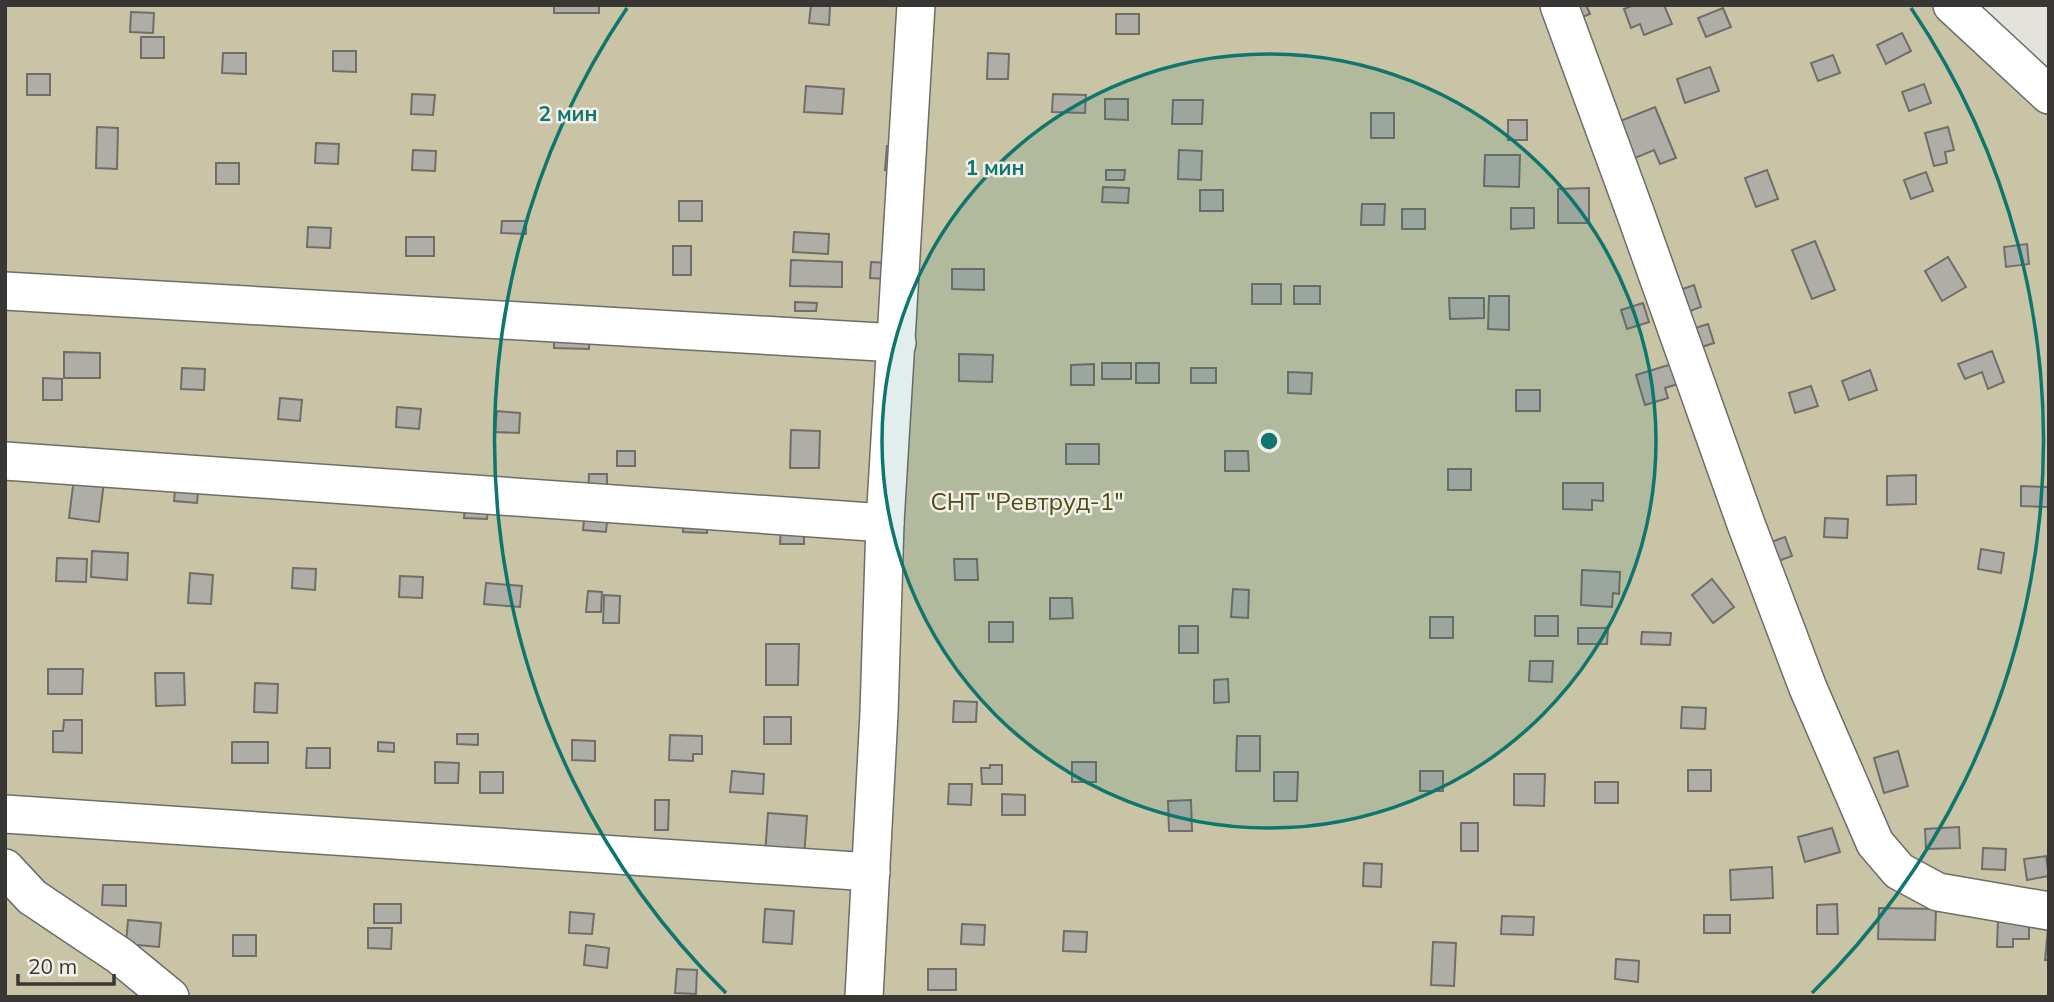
<svg xmlns="http://www.w3.org/2000/svg" width="2054" height="1002" font-family="Mulish,sans-serif">
  <style>
    .green { fill: #c9c4a6 }
    .building { fill: #aeada6; stroke: #6f6e68; stroke-width: 2 }
    .lines { fill: none; stroke-linecap: round; stroke-linejoin: round }
    .minor-casing { stroke: #6e6d67; stroke-width: 40 }
    .minor { stroke: #fff; stroke-width: 37 }
    .ring { fill: none; stroke: #0f766e; stroke-width: 3.5 }
    .labels { text-anchor: middle; dominant-baseline: central; stroke-width: 5; stroke-linejoin: round; paint-order: stroke }
    .park-label { font-size: 24px; fill: #544a0f; stroke: #f1efe8 }
    .centre { fill: #0f766e; stroke: #f1efe8; stroke-width: 3.5 }
    .ring-label { font-size: 21px; text-anchor: middle; font-weight: bold; fill: #0f766e; stroke: #f1efe8; stroke-width: 5; stroke-linejoin: round; paint-order: stroke }
  </style>
  <rect width="100%" height="100%" fill="#e3e2db"/>
  <polygon class="green" points="5,5 1948,5 2049,102 2049,997 5,997"/>
  <g class="building">
    <rect x="554" y="5" width="45" height="8"/>
    <polygon points="811,5 830,5 829,25 809,23"/>
    <polygon points="1567,5 1586,5 1590,14 1572,21"/>
    <polygon points="1634,5 1664,5 1672,24 1644,35 1640,24 1631,28 1624,9"/>
    <polygon points="1723,8 1731,27 1706,37 1698,18"/>
    <polygon points="131,12 154,13 153,33 130,32"/>
    <rect x="1116" y="14" width="23" height="20"/>
    <polygon points="1902,33 1911,51 1886,64 1877,45"/>
    <rect x="141" y="37" width="23" height="21"/>
    <polygon points="333,51 356,51 356,72 333,71"/>
    <polygon points="223,53 246,53 246,74 222,73"/>
    <polygon points="988,53 1009,54 1008,79 987,79"/>
    <polygon points="1833,55 1840,73 1818,81 1811,63"/>
    <polygon points="1710,67 1719,91 1685,103 1677,79"/>
    <rect x="27" y="74" width="23" height="21"/>
    <polygon points="1924,84 1931,103 1909,111 1902,92"/>
    <polygon points="806,86 844,89 842,114 804,112"/>
    <polygon points="412,94 435,95 433,115 411,114"/>
    <polygon points="1053,94 1086,95 1085,113 1052,112"/>
    <polygon points="1105,99 1128,99 1128,120 1105,119"/>
    <polygon points="1173,100 1203,100 1202,124 1172,124"/>
    <polygon points="1655,107 1676,158 1660,164 1654,150 1623,163 1608,126"/>
    <rect x="1371" y="113" width="23" height="25"/>
    <rect x="1508" y="120" width="19" height="20"/>
    <polygon points="97,127 118,128 117,169 96,168"/>
    <polygon points="1948,127 1954,150 1945,152 1947,163 1934,166 1925,133"/>
    <polygon points="316,143 339,144 338,164 315,163"/>
    <polygon points="887,146 897,147 895,170 885,170"/>
    <polygon points="413,150 436,151 435,171 412,170"/>
    <polygon points="1179,150 1202,151 1201,180 1178,179"/>
    <polygon points="1485,155 1520,155 1519,187 1484,186"/>
    <rect x="216" y="163" width="23" height="21"/>
    <polygon points="1106,170 1125,170 1124,180 1106,180"/>
    <polygon points="1767,170 1778,199 1756,207 1745,178"/>
    <polygon points="1926,172 1933,191 1911,199 1904,180"/>
    <polygon points="1103,187 1129,188 1128,203 1102,202"/>
    <polygon points="1589,188 1589,223 1558,223 1558,189"/>
    <rect x="1200" y="190" width="23" height="21"/>
    <rect x="679" y="201" width="23" height="20"/>
    <polygon points="1362,204 1385,204 1384,225 1361,225"/>
    <polygon points="1511,208 1534,208 1534,228 1511,229"/>
    <rect x="1402" y="209" width="23" height="20"/>
    <polygon points="502,221 526,221 526,234 501,233"/>
    <polygon points="308,227 331,228 330,248 307,247"/>
    <polygon points="794,232 829,234 828,254 793,252"/>
    <rect x="406" y="237" width="28" height="19"/>
    <polygon points="1815,241 1835,290 1812,299 1792,250"/>
    <polygon points="2027,244 2029,264 2006,267 2004,247"/>
    <rect x="673" y="246" width="18" height="29"/>
    <polygon points="1948,257 1966,287 1942,301 1925,271"/>
    <polygon points="791,260 842,262 842,287 790,286"/>
    <polygon points="871,262 889,263 888,279 870,278"/>
    <polygon points="952,269 984,269 984,290 952,289"/>
    <rect x="1252" y="284" width="29" height="20"/>
    <polygon points="1694,285 1701,307 1682,314 1674,292"/>
    <rect x="1294" y="286" width="26" height="18"/>
    <polygon points="1489,296 1509,296 1509,330 1488,329"/>
    <polygon points="1449,298 1484,298 1484,318 1450,319"/>
    <polygon points="795,302 817,303 816,311 795,311"/>
    <polygon points="1643,303 1649,322 1627,329 1621,310"/>
    <polygon points="1708,324 1714,343 1693,350 1686,331"/>
    <polygon points="554,327 589,328 589,349 554,348"/>
    <polygon points="1992,351 2004,382 1988,389 1982,372 1965,379 1958,364"/>
    <polygon points="64,352 100,353 100,378 64,378"/>
    <polygon points="959,354 993,355 992,382 959,381"/>
    <rect x="1102" y="363" width="29" height="16"/>
    <rect x="1136" y="363" width="23" height="20"/>
    <polygon points="1094,364 1094,385 1071,385 1071,365"/>
    <polygon points="1672,364 1678,384 1665,388 1668,398 1645,405 1636,375"/>
    <polygon points="182,368 205,369 204,390 181,389"/>
    <rect x="1191" y="368" width="25" height="15"/>
    <polygon points="1870,370 1877,390 1849,400 1842,381"/>
    <polygon points="1288,372 1312,373 1311,394 1288,393"/>
    <polygon points="43,378 62,379 62,400 43,400"/>
    <polygon points="1811,386 1818,406 1795,413 1789,393"/>
    <rect x="1516" y="390" width="24" height="21"/>
    <polygon points="280,398 302,400 300,421 278,419"/>
    <polygon points="397,407 421,409 419,429 396,427"/>
    <polygon points="497,411 520,413 519,433 495,432"/>
    <polygon points="791,430 820,431 819,468 790,468"/>
    <rect x="1066" y="444" width="33" height="20"/>
    <rect x="617" y="451" width="18" height="15"/>
    <polygon points="1225,451 1248,451 1249,471 1225,471"/>
    <rect x="1448" y="469" width="23" height="21"/>
    <polygon points="589,474 607,474 607,499 588,499"/>
    <polygon points="1916,475 1916,504 1887,505 1887,476"/>
    <polygon points="74,478 104,482 99,522 69,518"/>
    <polygon points="176,481 199,482 197,503 174,501"/>
    <polygon points="1563,483 1603,483 1603,501 1592,500 1592,510 1563,509"/>
    <polygon points="2021,486 2049,487 2049,507 2021,506"/>
    <polygon points="466,497 489,499 487,519 464,518"/>
    <polygon points="585,510 608,511 606,532 583,530"/>
    <polygon points="684,512 707,512 707,533 683,532"/>
    <polygon points="1825,518 1848,519 1847,538 1824,537"/>
    <polygon points="781,528 804,529 804,544 780,544"/>
    <polygon points="1785,537 1792,556 1770,564 1763,545"/>
    <polygon points="1981,549 2004,553 2001,573 1978,569"/>
    <polygon points="92,551 128,553 127,580 91,577"/>
    <polygon points="57,558 87,559 86,582 56,581"/>
    <polygon points="954,559 977,559 978,580 955,580"/>
    <polygon points="293,568 316,569 315,590 292,588"/>
    <polygon points="1582,570 1620,572 1619,594 1613,593 1612,607 1581,605"/>
    <polygon points="190,573 213,575 211,604 188,603"/>
    <polygon points="400,576 423,577 422,598 399,597"/>
    <polygon points="1712,579 1734,607 1713,623 1692,595"/>
    <polygon points="486,583 522,586 520,607 484,604"/>
    <polygon points="1233,589 1249,590 1248,618 1231,617"/>
    <polygon points="588,591 602,592 601,612 586,612"/>
    <polygon points="604,595 620,596 619,623 603,623"/>
    <polygon points="1050,598 1072,598 1073,618 1050,619"/>
    <rect x="1535" y="616" width="23" height="20"/>
    <rect x="1430" y="617" width="23" height="21"/>
    <rect x="989" y="622" width="24" height="20"/>
    <rect x="1179" y="626" width="19" height="27"/>
    <polygon points="1578,628 1608,628 1607,644 1578,644"/>
    <polygon points="1642,632 1671,633 1670,645 1641,644"/>
    <polygon points="766,644 799,644 798,685 766,685"/>
    <polygon points="1530,661 1553,661 1552,682 1529,681"/>
    <polygon points="48,669 83,669 82,694 48,694"/>
    <polygon points="155,673 184,673 185,705 156,706"/>
    <polygon points="1228,679 1229,702 1214,703 1214,680"/>
    <polygon points="255,683 278,684 277,713 254,712"/>
    <polygon points="954,701 977,702 976,722 953,722"/>
    <polygon points="1682,707 1706,708 1705,729 1681,728"/>
    <rect x="764" y="717" width="27" height="27"/>
    <polygon points="64,720 82,720 82,753 53,752 53,731 63,731"/>
    <polygon points="457,734 478,734 478,745 457,744"/>
    <polygon points="670,735 702,736 702,754 693,754 693,761 669,760"/>
    <polygon points="1237,736 1260,736 1260,771 1236,771"/>
    <polygon points="572,740 595,741 595,761 572,760"/>
    <rect x="232" y="742" width="36" height="21"/>
    <polygon points="378,742 394,743 394,752 378,751"/>
    <polygon points="307,748 330,748 330,768 306,768"/>
    <polygon points="1898,751 1908,786 1884,793 1874,758"/>
    <polygon points="435,762 459,763 458,783 435,783"/>
    <rect x="1072" y="762" width="24" height="20"/>
    <polygon points="990,765 1002,765 1002,784 982,784 981,768 990,768"/>
    <rect x="1688" y="770" width="23" height="21"/>
    <polygon points="732,771 764,774 763,794 730,792"/>
    <rect x="1420" y="771" width="23" height="20"/>
    <rect x="480" y="772" width="23" height="21"/>
    <polygon points="1274,772 1298,772 1297,801 1274,801"/>
    <polygon points="1514,774 1545,774 1544,806 1514,805"/>
    <rect x="1595" y="782" width="23" height="21"/>
    <polygon points="949,784 972,784 971,805 948,804"/>
    <polygon points="1002,794 1025,795 1025,815 1002,815"/>
    <polygon points="655,800 669,800 668,830 655,830"/>
    <polygon points="1191,800 1192,831 1169,831 1168,801"/>
    <polygon points="768,813 807,816 804,858 765,855"/>
    <rect x="1461" y="823" width="17" height="28"/>
    <polygon points="1959,827 1960,848 1926,849 1925,829"/>
    <polygon points="1832,828 1840,852 1805,862 1798,837"/>
    <polygon points="1983,848 2006,849 2005,870 1982,869"/>
    <polygon points="2046,856 2049,876 2027,880 2024,859"/>
    <polygon points="1364,863 1382,864 1381,887 1363,886"/>
    <polygon points="1772,867 1773,898 1731,900 1730,870"/>
    <polygon points="103,885 126,885 126,906 102,905"/>
    <rect x="374" y="904" width="27" height="19"/>
    <polygon points="1837,904 1838,934 1817,934 1817,905"/>
    <polygon points="1879,908 1936,909 1935,940 1878,939"/>
    <polygon points="765,909 794,911 792,944 763,942"/>
    <polygon points="570,912 594,914 592,934 569,933"/>
    <rect x="1704" y="915" width="26" height="18"/>
    <polygon points="1502,916 1534,917 1533,935 1501,934"/>
    <polygon points="1998,918 2029,919 2029,939 2013,939 2013,947 1997,947"/>
    <polygon points="128,920 161,923 159,947 126,944"/>
    <polygon points="962,924 985,925 984,945 961,944"/>
    <polygon points="368,928 392,928 391,949 368,948"/>
    <polygon points="2048,929 2049,929 2049,960 2045,960"/>
    <polygon points="1064,931 1087,932 1086,952 1063,951"/>
    <rect x="233" y="935" width="23" height="21"/>
    <polygon points="1433,942 1456,943 1454,986 1431,985"/>
    <polygon points="586,945 609,948 607,968 584,965"/>
    <polygon points="1616,959 1639,961 1638,982 1615,979"/>
    <polygon points="677,969 697,970 696,994 675,993"/>
    <rect x="928" y="969" width="28" height="21"/>
  </g>
  <g class="lines">
    <defs>
      <g id="minor">
        <polyline points="1559,5 1635,212 1746,524 1808,688 1875,843 1899,871 1938,892 2049,911"/>
        <polyline points="1952,5 2049,95"/>
        <polyline points="5,291 897,343"/>
        <polyline points="5,461 885,523"/>
        <polyline points="5,814 871,872"/>
        <polyline points="5,868 32,897 120,956 170,997"/>
        <polyline points="864,997 879,713 885,523 916,5"/>
      </g>
    </defs>
    <use href="#minor" class="minor-casing"/>
    <use href="#minor" class="minor"/>
  </g>
  <circle cx="1269" cy="441" r="387" fill="#0f766e" fill-opacity=".12"/>
  <g class="ring">
    <circle cx="1269" cy="441" r="387"/>
    <path d="M726 993A774 774 0 0 1 627 8M1911 8A774 774 0 0 1 1812 993"/>
  </g>
  <g class="labels">
    <g class="park-label">
      <text x="1027" y="501">СНТ "Ревтруд-1"</text>
    </g>
  </g>
  <circle cx="1269" cy="441" r="10" class="centre"/>
  <g class="ring-label">
    <text x="568" y="121">2 мин</text>
    <text x="995" y="175">1 мин</text>
  </g>
  <rect width="2054" height="1002" fill="none" stroke="#383734" stroke-width="14"/>
  <path d="M18 974v10h96v-10" fill="none" stroke="#383734" stroke-width="3.5"/>
  <text x="28" y="974" font-size="21" fill="#383734" stroke="#f1efe8" stroke-width="5" paint-order="stroke">20 m</text>
</svg>
